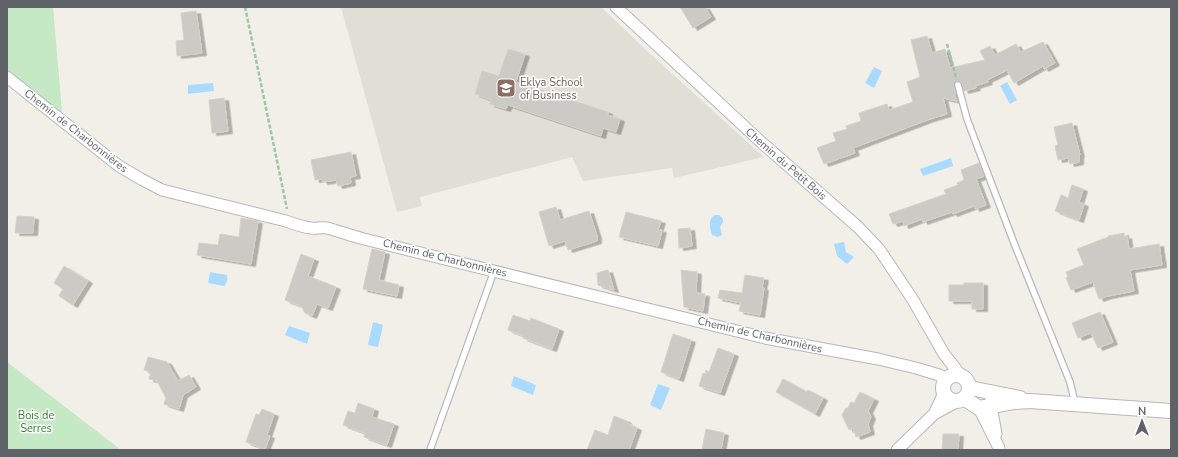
<svg xmlns="http://www.w3.org/2000/svg" width="1178" height="457" font-family="'Nunito Sans',sans-serif">
  <style>
    .education { fill: #e1ded6 }
    .green { fill: #c5e8c5 }
    .water { fill: #aadaff }
    .building { fill: #cccac5; stroke: #d6d1c6; filter: url(#shadow) }
    .lines { fill: none; stroke-linecap: round; stroke-linejoin: round }
    .service-casing { stroke: #b5b8bc; stroke-width: 8 }
    .minor-casing { stroke: #b5b8bc; stroke-width: 13 }
    .tertiary-casing { stroke: #b5b8bc; stroke-width: 16 }
    .path { stroke: #9cc7a9; stroke-width: 2.5; stroke-dasharray: 4 2; stroke-linecap: butt }
    .service { stroke: #fff; stroke-width: 5.5 }
    .minor { stroke: #fff; stroke-width: 11 }
    .tertiary { stroke: #fff; stroke-width: 14 }
    .labels { text-anchor: middle; dominant-baseline: central; stroke-width: 3; stroke-linejoin: round; paint-order: stroke }
    .education-label { font-size: 11px; fill: #785e54; stroke: #fff; text-anchor: start }
    .street-label { font-size: 11px; fill: #5f6368; stroke: #fff }
    .park-label { font-size: 11px; fill: #348238; stroke: #fff }
  </style>
  <defs>
    <filter id="shadow"><feDropShadow dx="4.5" dy="2.5" stdDeviation="0" flood-color="#0004"/></filter>
  </defs>
  <rect width="100%" height="100%" fill="#f1efe8"/>
  <polygon class="education" points="341,7 601,7 646,50 764,157 674,178 672,168 583,181 572,157 420,197 422,206 397,212"/>
  <g class="green">
    <polygon points="7,7 53,7 62,112 7,77"/>
    <polygon points="7,362 121,450 7,450"/>
  </g>
  <g class="water">
    <polygon points="874,67 882,71 874,88 865,83"/>
    <polygon points="1007,82 1017,100 1010,104 1000,86"/>
    <polygon points="213,83 214,91 188,94 188,85"/>
    <polygon points="951,158 953,166 923,176 920,169"/>
    <path d="M 715,215 L 719,215 L 723,219 L 723,222 L 720,227 L 722,235 L 718,237 L 712,235 C 710,228 707,219 715,215 Z"/>
    <polygon points="844,242 846,252 854,257 847,264 837,256 834,244"/>
    <path d="M 210,272 L 227,275 C 228,279 227,283 224,286 L 208,283 Z"/>
    <polygon points="373,322 383,325 378,347 368,345"/>
    <polygon points="289,326 310,333 307,344 285,335"/>
    <polygon points="514,376 536,385 533,395 511,386"/>
    <polygon points="658,384 670,388 661,410 650,405"/>
  </g>
  <g class="building">
    <polygon points="680,7 705,7 711,17 693,28"/>
    <polygon points="196,11 202,53 177,56 176,41 184,40 181,13"/>
    <polygon points="927,36 932,53 945,49 950,68 985,60 980,51 990,46 995,55 1016,44 1021,52 1043,42 1055,63 1044,69 1043,66 1014,83 1007,70 987,80 988,82 975,86 976,88 964,91 961,82 957,81 954,84 956,93 954,94 957,101 943,98 947,114 930,119 853,148 855,153 824,164 817,148 836,141 833,133 847,129 846,126 861,121 859,113 887,104 889,110 913,102 907,82 920,77 911,40"/>
    <polygon points="508,49 525,54 516,82 608,112 608,115 620,119 616,132 603,128 601,136 508,105 506,109 490,104 491,100 475,94 482,71 499,76"/>
    <polygon points="224,98 228,131 212,133 209,100"/>
    <polygon points="1072,123 1080,155 1079,155 1079,162 1070,164 1068,158 1058,160 1055,146 1058,145 1054,127"/>
    <polygon points="351,152 356,176 350,177 351,183 338,186 336,180 323,182 322,179 315,180 311,160"/>
    <polygon points="979,163 984,176 976,179 986,205 975,209 974,206 953,214 952,212 923,222 922,219 904,226 903,221 893,224 889,214 946,194 944,190 958,185 957,183 964,180 961,170"/>
    <polygon points="1072,185 1083,189 1079,202 1084,204 1079,220 1055,211 1061,195 1068,198"/>
    <polygon points="556,207 560,220 589,211 597,236 597,241 568,250 565,241 549,246 539,212"/>
    <polygon points="626,212 661,221 658,230 662,230 658,246 619,237"/>
    <polygon points="17,216 34,217 33,233 15,233"/>
    <polygon points="241,218 258,221 251,264 197,255 199,243 218,245 220,234 239,237"/>
    <polygon points="690,228 692,246 679,248 678,229"/>
    <polygon points="1124,233 1124,237 1127,236 1129,249 1159,244 1162,265 1130,270 1134,291 1108,296 1099,299 1093,282 1071,290 1066,278 1068,277 1066,272 1084,265 1077,249 1108,237 1108,236"/>
    <polygon points="372,249 385,252 379,280 399,285 397,296 363,289"/>
    <polygon points="301,254 314,259 308,276 336,287 328,308 317,304 312,316 305,313 301,306 285,300"/>
    <polygon points="64,266 88,281 73,305 59,296 63,289 54,283"/>
    <polygon points="608,270 614,290 598,285 597,273"/>
    <polygon points="681,270 697,272 696,293 705,294 703,311 684,307"/>
    <polygon points="745,275 764,278 762,288 764,288 760,315 739,311 741,303 718,298 720,290 742,293"/>
    <polygon points="964,283 983,283 983,309 972,309 972,301 949,301 949,285 964,285"/>
    <polygon points="1100,312 1113,342 1098,348 1091,333 1078,338 1072,323"/>
    <polygon points="513,315 530,321 531,318 559,329 552,349 523,338 524,336 508,330"/>
    <polygon points="673,334 691,340 679,379 661,372"/>
    <polygon points="718,348 734,354 720,393 699,386 703,373 705,374 706,370 709,372"/>
    <polygon points="148,357 167,362 178,381 189,375 196,387 183,395 179,409 164,404 166,398 157,381 149,379 151,372 144,370"/>
    <polygon points="783,379 807,392 808,390 823,398 815,414 776,392"/>
    <polygon points="860,392 874,399 868,411 871,417 868,424 870,432 856,437 853,428 849,430 842,415 846,408 848,408 851,402 854,403"/>
    <polygon points="358,403 374,409 372,417 394,424 387,445 364,437 365,433 343,425 348,411 355,413"/>
    <polygon points="262,409 274,414 267,435 270,436 265,449 246,442 256,414 259,415"/>
    <polygon points="614,416 627,421 627,423 637,428 629,450 587,450 595,430 608,435"/>
    <polygon points="706,429 724,433 721,450 702,450"/>
    <polygon points="943,434 959,434 958,450 942,450"/>
  </g>
  <g class="lines">
    <defs>
      <g id="service">
        <polyline points="958,85 967,119 1014,243 1070,382 1075,403"/>
        <polyline points="430,450 494,271"/>
      </g>
      <g id="minor">
        <polyline points="616,7 761,142 858,227 879,249 913,300 944,354 962,377"/>
        <path d="M 7,77 L 119,166 L 141,179 L 162,190 L 286,221 C 294,224 302,227 311,228 C 316,229 321,227 327,228 C 339,231 351,236 364,239 L 765,338 L 878,359 L 916,368 L 939,375 L 947,379"/>
        <polyline points="991,406 996,434"/>
        <polyline points="979,408 999,448"/>
        <polyline points="934,414 958,401"/>
        <polyline points="897,450 934,414 944,393"/>
      </g>
      <g id="tertiary">
        <circle cx="956" cy="388" r="13"/>
        <polyline points="970,388 1020,398"/>
        <polyline points="965,399 979,408 991,406 993,398"/>
        <polyline points="991,406 1014,402 1030,401 1171,411"/>
      </g>
    </defs>
    <use href="#service" class="service-casing"/>
    <use href="#minor" class="minor-casing"/>
    <use href="#tertiary" class="tertiary-casing"/>
    <g class="path">
      <polyline points="245,7 287,209"/>
      <polyline points="947,44 956,77"/>
    </g>
    <use href="#service" class="service"/>
    <use href="#minor" class="minor"/>
    <use href="#tertiary" class="tertiary"/>
  </g>
  <defs>
    <symbol id="university-square" viewBox="-11 -11 22 22"><rect x="-9" y="-9" width="18" height="18" rx="4" fill="#8d6e63" stroke="#fff"/><path d="M0-5L7-2L0 1L-7-2ZM-4 1L0 2.5L4 1V4Q0 6-4 4Z" fill="#fff"/></symbol>
  </defs>
  <g fill-rule="evenodd">
    <use href="#university-square" x="495" y="77" width="22" height="22"/>
  </g>
  <g class="labels">
    <g class="education-label">
      <text x="520" y="82">Eklya School<tspan x="520" dy="13">of Business</tspan></text>
    </g>
    <g class="street-label">
      <text transform="translate(76 131) rotate(38)">Chemin de Charbonnières</text>
      <text transform="translate(786 164) rotate(41)">Chemin du Petit Bois</text>
      <text transform="translate(445 258) rotate(14)">Chemin de Charbonnières</text>
      <text transform="translate(760 335) rotate(13)">Chemin de Charbonnières</text>
    </g>
    <g class="park-label">
      <text x="36" y="415">Bois de<tspan x="36" dy="13">Serres</tspan></text>
    </g>
  </g>
  <rect width="1178" height="457" fill="none" stroke="#5f6368" stroke-width="16"/>
  <g transform="translate(1142 421)" stroke="#ffffff" stroke-width="3" paint-order="stroke">
  <path d="M0-3L7 15L0 10L-7 15Z" fill="#5f6368"/>
  <text y="-6" font-size="11" font-weight="bold" text-anchor="middle" fill="#5f6368">N</text>
  </g>
</svg>
